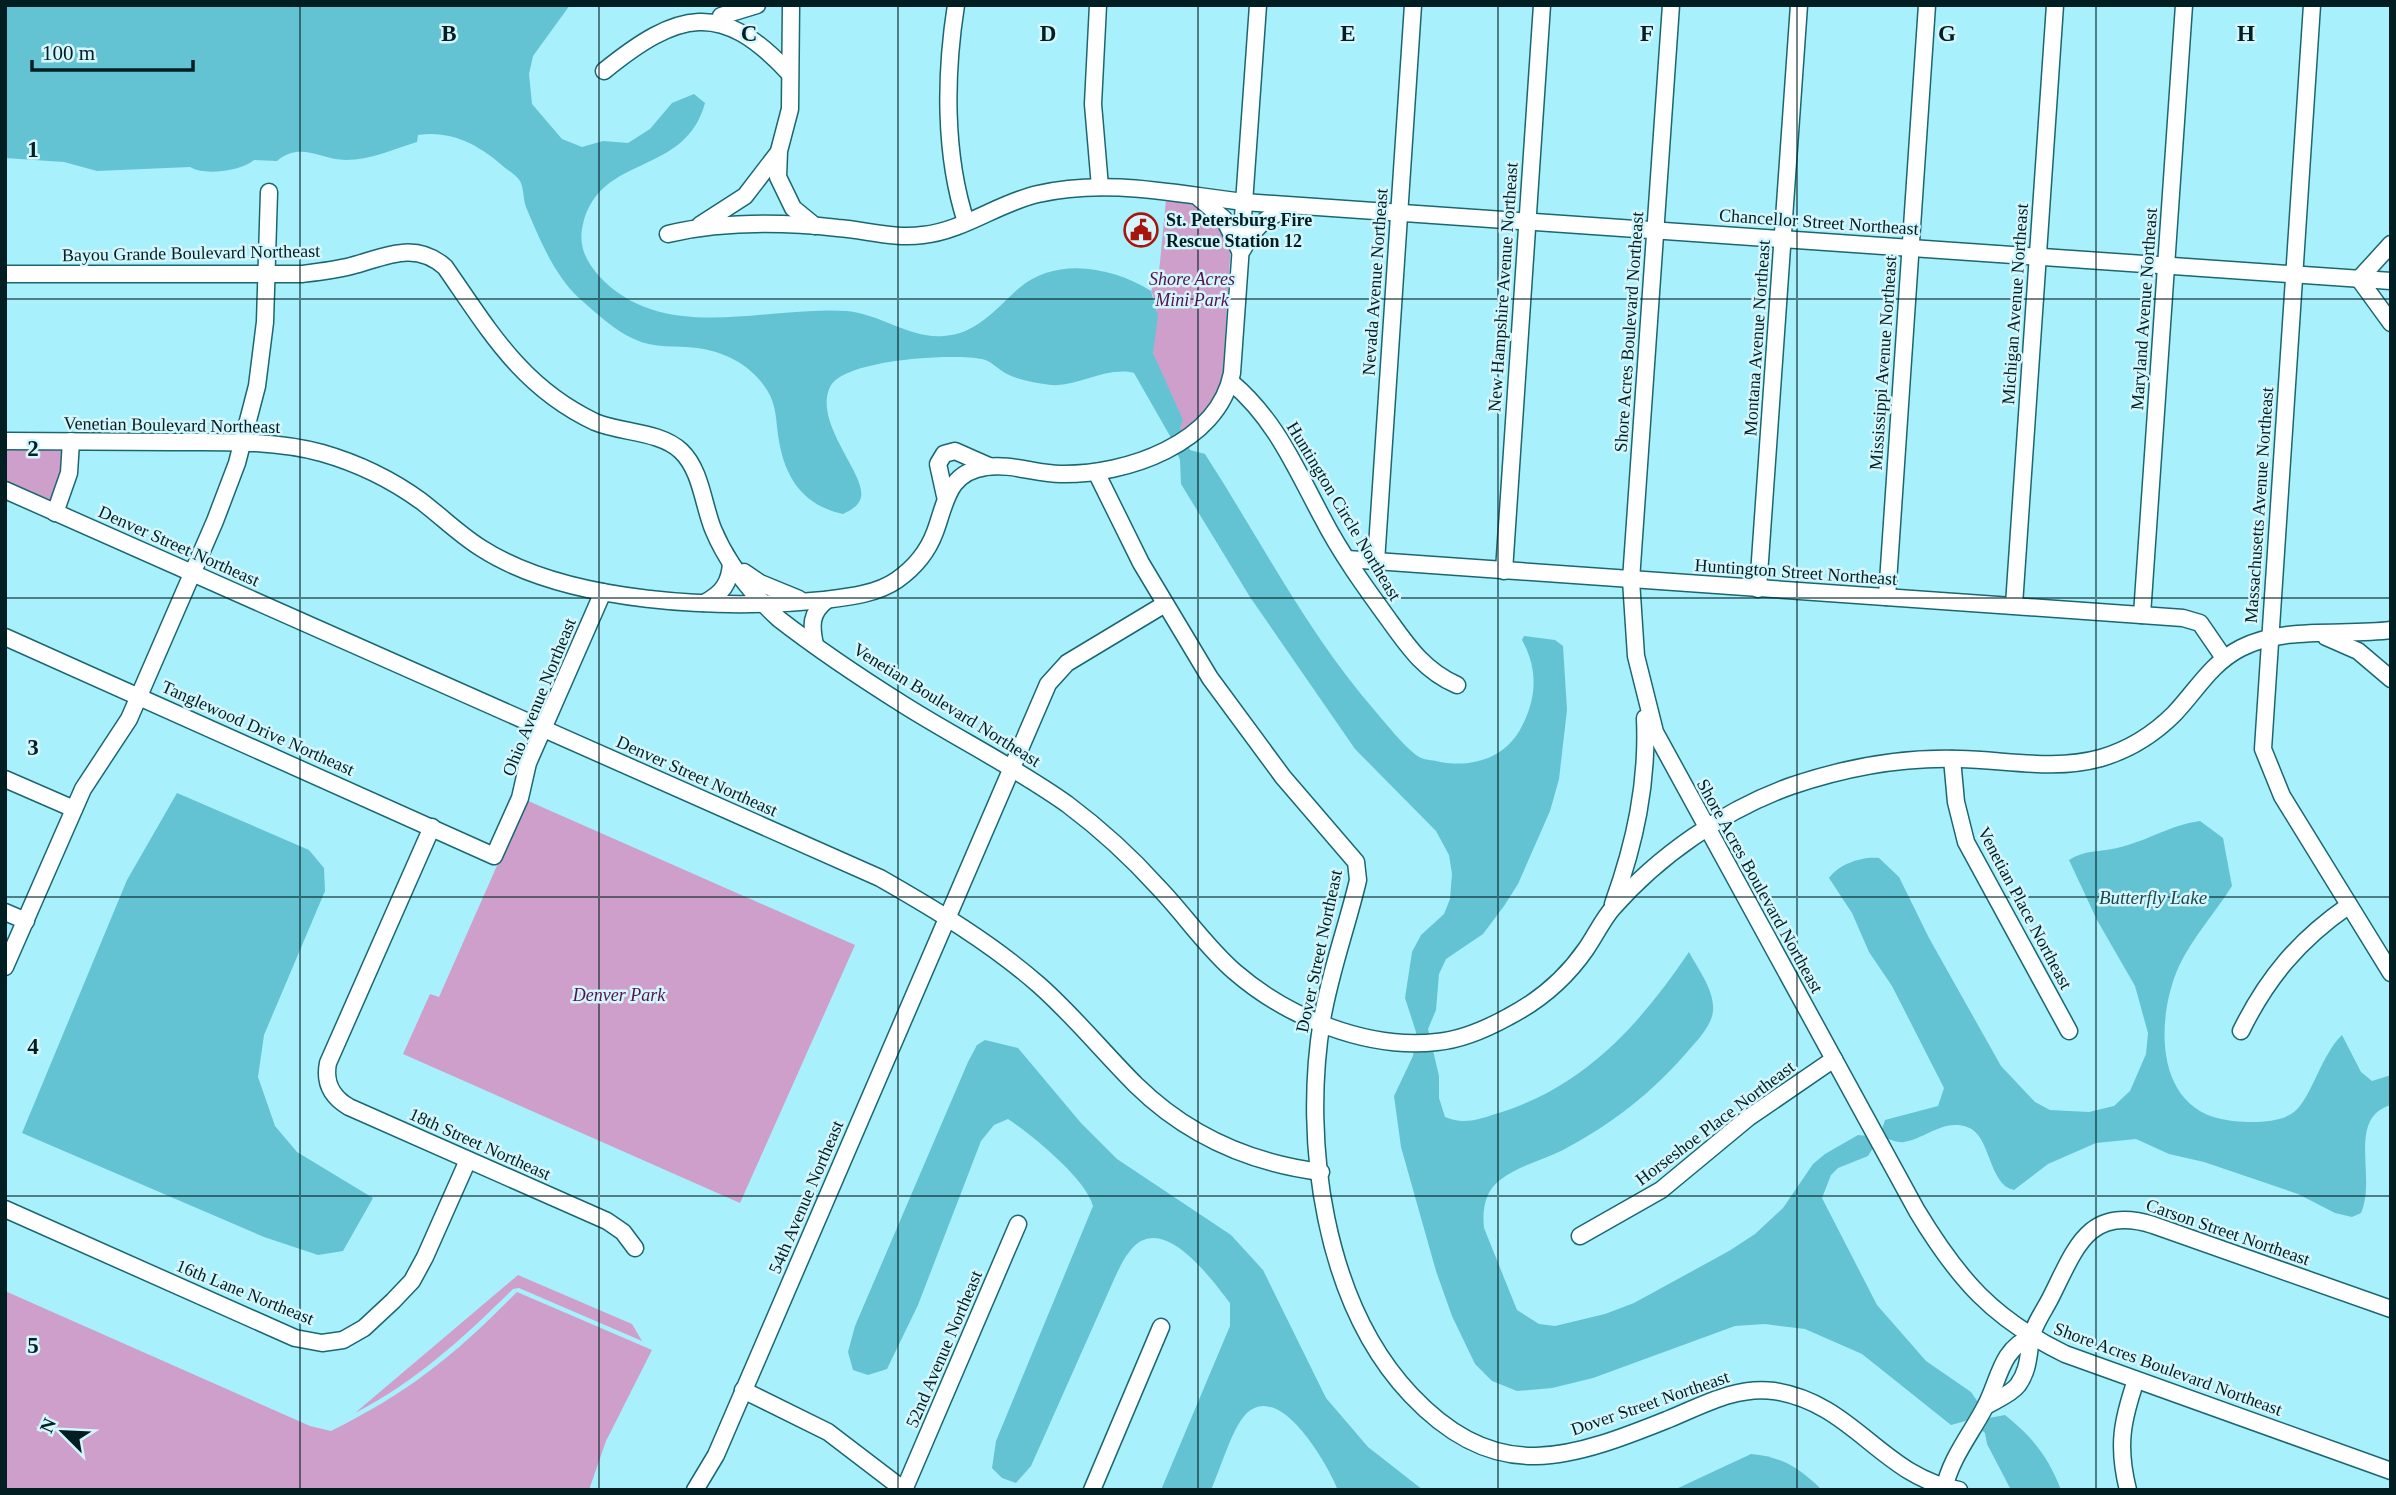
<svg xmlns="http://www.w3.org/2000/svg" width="2396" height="1495" font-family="Georgia,serif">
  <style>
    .green { fill: #cf9fcb }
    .water { fill: #63c3d2 }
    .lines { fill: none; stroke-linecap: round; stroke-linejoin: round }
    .minor-casing { stroke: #1a6772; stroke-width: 19 }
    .minor { stroke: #fff; stroke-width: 16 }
    .grid { fill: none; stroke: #011f23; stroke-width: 2; stroke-opacity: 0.55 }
    .labels { text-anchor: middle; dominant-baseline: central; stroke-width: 5; stroke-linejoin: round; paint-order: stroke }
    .poi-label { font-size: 18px; font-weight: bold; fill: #011f23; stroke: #d4f6fc; text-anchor: start }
    .street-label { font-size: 18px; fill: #011f23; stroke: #d4f6fc }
    .park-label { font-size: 18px; font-style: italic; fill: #521150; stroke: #d4f6fc }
    .water-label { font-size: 19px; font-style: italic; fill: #1c484f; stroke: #d4f6fc }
    .grid-label { font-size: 23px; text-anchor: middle; font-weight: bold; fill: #011f23; stroke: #d4f6fc; stroke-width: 5; stroke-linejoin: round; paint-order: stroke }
  </style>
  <rect width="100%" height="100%" fill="#a8f0fc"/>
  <g class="green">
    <path d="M 1166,200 C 1197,201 1216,216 1231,242 L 1222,388 L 1213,405 L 1182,432 C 1172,413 1154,371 1153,350 C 1152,327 1163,315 1151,291 L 1159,272 Z"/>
    <polygon points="5,447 63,451 65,459 52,500 5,483"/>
    <polygon points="526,800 855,945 740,1203 403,1054 430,994 439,997"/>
    <path d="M 518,1275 L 632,1324 L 642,1341 L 519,1288 L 513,1289 C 464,1337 417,1381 355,1413 Z"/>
    <path d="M 5,1291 L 310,1426 L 331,1431 C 410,1392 456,1354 517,1292 L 652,1350 L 606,1441 L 589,1490 L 5,1490 Z"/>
  </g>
  <g class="water">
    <path d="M 5,5 L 570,5 L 533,56 L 529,74 L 532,104 L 562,139 L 582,147 L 603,141 L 628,143 L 650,129 L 672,103 L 694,94 L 705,103 C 685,177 600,153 583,224 C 578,245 585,260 599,276 C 664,346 766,305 847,311 C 880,314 911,339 944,336 C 976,334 996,309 1018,289 C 1056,256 1112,267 1151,291 L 1158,316 L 1153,353 L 1183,420 L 1180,428 L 1190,450 L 1205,454 C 1261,541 1308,634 1376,712 C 1388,726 1401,743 1416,755 C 1421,759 1429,760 1436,761 C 1470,769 1506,759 1522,726 C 1537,697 1538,669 1522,640 L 1524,636 L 1555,640 L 1563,646 L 1567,710 L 1559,779 L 1550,811 L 1518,884 L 1504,906 L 1483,934 L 1446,959 L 1439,974 L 1436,1010 L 1428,1029 L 1439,1076 L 1439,1098 L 1445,1117 C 1465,1126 1482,1118 1502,1112 C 1586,1085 1641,1023 1689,952 C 1698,969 1715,991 1713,1011 C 1712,1025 1697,1041 1688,1051 C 1652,1093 1612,1124 1563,1150 C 1543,1160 1518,1166 1500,1180 C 1485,1191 1482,1210 1484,1228 L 1517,1310 L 1539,1324 L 1555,1326 L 1605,1314 L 1634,1303 L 1729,1251 L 1755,1234 L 1783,1208 L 1813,1164 L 1825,1154 L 1858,1135 L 1868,1136 L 1882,1129 L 1885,1120 L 1938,1106 L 1944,1088 L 1892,986 L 1869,952 L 1852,913 L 1829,878 C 1839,864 1862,856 1879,858 L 1899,877 L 1929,938 L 2001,1066 L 2035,1102 L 2050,1110 L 2089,1112 L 2114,1106 L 2130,1091 L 2146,1054 L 2148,1033 L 2135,986 L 2097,920 L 2069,860 C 2084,850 2100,852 2117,848 C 2145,842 2170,825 2200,821 L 2223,838 L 2232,886 C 2215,913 2193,937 2179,966 C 2156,1017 2154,1105 2221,1119 C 2241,1123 2277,1125 2294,1112 C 2311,1099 2321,1055 2342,1035 L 2361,1072 L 2372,1081 L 2391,1075 L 2391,1105 C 2346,1118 2377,1177 2361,1213 L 2352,1217 L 2335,1213 L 2298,1194 L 2204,1162 L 2169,1154 L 2136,1139 L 2096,1143 L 2048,1164 L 2014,1190 C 1988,1185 1991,1134 1967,1127 C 1943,1119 1925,1139 1904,1142 C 1899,1143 1892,1140 1888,1139 L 1873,1148 L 1868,1156 L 1838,1168 L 1831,1175 L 1822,1198 L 1877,1305 L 1926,1361 L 1971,1392 L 1989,1418 L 2005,1415 C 2032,1436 2049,1458 2061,1490 L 2011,1490 L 1987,1444 L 1985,1433 L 1969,1420 L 1951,1425 L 1862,1354 L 1805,1329 L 1765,1324 L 1735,1326 L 1593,1378 L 1552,1388 L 1517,1391 L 1492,1381 L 1475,1364 L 1452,1316 L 1436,1271 L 1401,1147 L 1394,1096 L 1413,1056 L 1416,1032 L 1405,998 L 1412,952 L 1421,935 L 1444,914 L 1450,899 L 1452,874 L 1449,855 L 1436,831 L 1355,749 L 1250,597 L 1181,484 L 1180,460 L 1170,436 L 1134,373 C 1107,366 1078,387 1051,385 C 1035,383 1018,380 1005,373 C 997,368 991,361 982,359 C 954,353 843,359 830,387 C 813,423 866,474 861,497 C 859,506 851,510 843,514 C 802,505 784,477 778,435 C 776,419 776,404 767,390 C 751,365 726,352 697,348 C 676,345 655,349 634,339 C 615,331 595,312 579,298 C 554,275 539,238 526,207 C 523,199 524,188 520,181 C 517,176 509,171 504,167 C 479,145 452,130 418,135 L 417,142 C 394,149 370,160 346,160 C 320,160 301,141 277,161 L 254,160 C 242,171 204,176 190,167 L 97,171 L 64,162 L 5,158 Z"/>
    <polygon points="177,793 309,850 324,868 325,891 264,1035 258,1077 275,1126 297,1152 373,1198 343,1251 318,1255 264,1237 22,1133 127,880"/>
    <path d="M 985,1040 L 1018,1048 L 1081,1123 L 1117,1159 L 1231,1235 L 1263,1270 L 1326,1398 L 1368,1447 L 1423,1490 L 1338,1490 C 1328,1465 1279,1378 1245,1415 C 1232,1429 1220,1470 1211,1490 L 1161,1490 L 1230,1326 L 1230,1303 C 1212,1280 1162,1209 1130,1251 C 1124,1258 1120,1267 1116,1275 L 1031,1466 L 1016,1483 L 1002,1478 L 992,1468 L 996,1441 L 1093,1206 C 1086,1179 1032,1135 1008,1119 L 994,1125 L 981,1141 L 918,1305 L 887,1369 L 868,1375 L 853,1370 L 848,1352 L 855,1326 L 968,1062 L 977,1045 Z"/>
    <path d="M 1751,1454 C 1783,1457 1799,1468 1822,1490 L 1674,1490 Z"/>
  </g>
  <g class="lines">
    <defs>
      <g id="minor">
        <polyline points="791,5 790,109 779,151 778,177 793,208 815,226"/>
        <path d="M 956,5 C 945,75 944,155 966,222"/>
        <polyline points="1098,5 1093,104 1100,187"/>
        <path d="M 1671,5 L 1631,580 L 1636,656 L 1655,732 L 1917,1211 C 1958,1279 1993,1319 2065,1354 L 2391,1471"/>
        <polyline points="2312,5 2263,749 2282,796 2391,973"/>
        <polyline points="721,16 757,5"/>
        <path d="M 604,71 C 678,11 721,0 788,72"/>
        <polyline points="1199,198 1224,219 1240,251"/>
        <polyline points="700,225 745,196 778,153"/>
        <path d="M 668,234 C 723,221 782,222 838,228 C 866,230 894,239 923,235 C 963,231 998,203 1038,194 C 1106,178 1175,194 1244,202 L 2391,281"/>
        <polyline points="2391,244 2359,279 2391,323"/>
        <path d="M 1243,249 C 1253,228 1269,214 1291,208"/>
        <path d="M 5,274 L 302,274 C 318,272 335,270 351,266 C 385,257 415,240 445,267 C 489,330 521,387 595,422 C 621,433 660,431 681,451 C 701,470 703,504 713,529 C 727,563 752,594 779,619 C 819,650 861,678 904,705 C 958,739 1015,767 1067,804 C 1099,828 1131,857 1158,887 C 1185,915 1206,947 1235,972 C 1287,1017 1367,1050 1437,1042 C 1460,1040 1488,1028 1508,1017 C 1539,1001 1566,978 1586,949 C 1595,936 1602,921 1612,909 C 1658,856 1724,810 1791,786 C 1844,768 1903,757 1959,759 C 2007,760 2054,771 2101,758 C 2128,750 2154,734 2174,714 C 2197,690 2210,664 2241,648 C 2283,626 2344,636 2391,630"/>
        <path d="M 1231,382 C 1276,420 1295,467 1322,517 C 1341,554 1365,587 1389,620 C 1409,648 1425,671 1457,685"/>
        <path d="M 5,441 C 61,441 116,442 171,442 C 222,442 273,440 322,453 C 357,463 392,480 421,501 C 442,517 460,535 481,548 C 568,604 723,610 824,600 C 849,597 877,594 897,580 C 914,568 928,551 935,532 C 946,502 948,472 986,467 C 1010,463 1037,474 1061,474 C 1126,475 1218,444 1232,373 L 1258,5"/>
        <path d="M 1096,472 L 1141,563 L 1210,678 L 1283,777 L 1356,862 L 1358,880 C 1347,927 1330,972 1322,1020 C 1302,1142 1324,1303 1411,1395 C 1445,1431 1485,1457 1536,1456 C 1580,1455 1629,1435 1669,1419 C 1703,1405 1736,1386 1774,1391 C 1854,1403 1882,1477 1959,1490"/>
        <path d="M 5,490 L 880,878 C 936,910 991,943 1039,985 C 1074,1016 1103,1052 1136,1085 C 1187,1135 1250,1163 1321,1172"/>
        <polyline points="945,496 938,464 944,454 955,451 989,466"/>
        <polyline points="55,513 69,473 71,441"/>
        <polyline points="1347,559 2183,618 2200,623 2224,658"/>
        <polyline points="1376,562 1413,5"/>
        <polyline points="1504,571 1542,5"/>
        <polyline points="744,572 760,583 799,599"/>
        <polyline points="1758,589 1799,5"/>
        <polyline points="1887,597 1927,5"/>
        <path d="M 704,603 C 722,594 730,583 731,563"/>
        <polyline points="2014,605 2055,5"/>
        <polyline points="2142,615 2184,5"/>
        <polyline points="5,637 494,856 520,798 528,763 603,592"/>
        <polyline points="2326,637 2358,651 2391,679"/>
        <path d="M 815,645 C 811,626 810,613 827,600"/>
        <polyline points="1952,759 1956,802 1966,842 2069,1031"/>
        <polyline points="5,779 74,809"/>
        <path d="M 432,827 L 328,1063 C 324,1083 332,1097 349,1107 L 607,1221 L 623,1232 L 635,1248"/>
        <path d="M 1613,904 C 1635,843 1648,783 1645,718"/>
        <polyline points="5,912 26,921"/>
        <polyline points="5,967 83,789 129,719 215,521 237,463 257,386 265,322 269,192"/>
        <path d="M 2241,1031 C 2267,978 2299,940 2348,906"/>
        <polyline points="5,1209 295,1338 322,1343 343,1340 364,1328 393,1301 412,1281 425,1257 468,1160"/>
        <polyline points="1580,1236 1661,1190 1748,1118 1834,1059"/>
        <polyline points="743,1390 828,1432 904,1490"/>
        <path d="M 1986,1406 C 1996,1400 2011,1394 2018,1385 C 2029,1369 2028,1356 2031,1339 C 2033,1325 2046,1308 2052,1295 C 2076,1247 2089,1205 2153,1225 L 2391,1309"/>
        <polyline points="695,1490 716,1455 1048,684 1067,663 1165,604"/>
        <polyline points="904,1490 1018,1224"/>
        <polyline points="1092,1490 1161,1327"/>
        <path d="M 1944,1490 C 1950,1459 1971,1434 1985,1407 C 1999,1382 2000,1349 2031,1337"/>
        <path d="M 2128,1490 C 2117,1446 2122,1421 2136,1380"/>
      </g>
    </defs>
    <use href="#minor" class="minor-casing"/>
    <use href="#minor" class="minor"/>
  </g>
  <path class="grid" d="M 300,5 L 300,1490M 599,5 L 599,1490M 898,5 L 898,1490M 1198,5 L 1198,1490M 1498,5 L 1498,1490M 1797,5 L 1797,1490M 2096,5 L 2096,1490M 5,299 L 2391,299M 5,598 L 2391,598M 5,897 L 2391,897M 5,1196 L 2391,1196"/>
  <defs>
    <symbol id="civic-ring" viewBox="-11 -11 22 22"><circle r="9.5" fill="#d4f6fc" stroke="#a8150d" stroke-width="1.5"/><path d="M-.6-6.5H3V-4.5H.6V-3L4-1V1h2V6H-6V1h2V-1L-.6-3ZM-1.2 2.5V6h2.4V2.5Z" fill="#a8150d"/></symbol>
  </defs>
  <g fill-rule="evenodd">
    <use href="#civic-ring" x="1122" y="211" width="38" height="38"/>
  </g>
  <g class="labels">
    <g class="poi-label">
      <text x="1166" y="220">St. Petersburg Fire<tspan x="1166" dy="21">Rescue Station 12</tspan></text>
    </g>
    <g class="street-label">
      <text transform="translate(1819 222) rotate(4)">Chancellor Street Northeast</text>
      <text transform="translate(191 253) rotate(-1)">Bayou Grande Boulevard Northeast</text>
      <text transform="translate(1375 282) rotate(-86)">Nevada Avenue Northeast</text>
      <text transform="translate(1503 287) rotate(-86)">New Hampshire Avenue Northeast</text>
      <text transform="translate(2015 304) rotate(-86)">Michigan Avenue Northeast</text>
      <text transform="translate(2144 309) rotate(-86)">Maryland Avenue Northeast</text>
      <text transform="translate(1629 332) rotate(-86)">Shore Acres Boulevard Northeast</text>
      <text transform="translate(1757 338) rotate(-86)">Montana Avenue Northeast</text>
      <text transform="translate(1883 363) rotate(-86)">Mississippi Avenue Northeast</text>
      <text transform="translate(172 425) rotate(1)">Venetian Boulevard Northeast</text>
      <text transform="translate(2259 505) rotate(-86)">Massachusetts Avenue Northeast</text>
      <text transform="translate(1344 511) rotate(59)">Huntington Circle Northeast</text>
      <text transform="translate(179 546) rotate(24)">Denver Street Northeast</text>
      <text transform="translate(1796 572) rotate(4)">Huntington Street Northeast</text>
      <text transform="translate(539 697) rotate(-68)">Ohio Avenue Northeast</text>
      <text transform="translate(947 705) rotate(32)">Venetian Boulevard Northeast</text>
      <text transform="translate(258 728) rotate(24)">Tanglewood Drive Northeast</text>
      <text transform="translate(697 776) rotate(24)">Denver Street Northeast</text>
      <text transform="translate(1760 886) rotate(61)">Shore Acres Boulevard Northeast</text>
      <text transform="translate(2025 908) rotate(62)">Venetian Place Northeast</text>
      <text transform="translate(1319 951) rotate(-78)">Dover Street Northeast</text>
      <text transform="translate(1715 1123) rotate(-37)">Horseshoe Place Northeast</text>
      <text transform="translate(480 1144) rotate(24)">18th Street Northeast</text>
      <text transform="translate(806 1197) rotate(-67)">54th Avenue Northeast</text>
      <text transform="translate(2228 1232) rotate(19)">Carson Street Northeast</text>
      <text transform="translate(245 1292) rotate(22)">16th Lane Northeast</text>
      <text transform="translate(944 1349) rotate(-67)">52nd Avenue Northeast</text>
      <text transform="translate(2168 1369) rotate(20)">Shore Acres Boulevard Northeast</text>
      <text transform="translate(1650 1403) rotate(-19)">Dover Street Northeast</text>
    </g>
    <g class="park-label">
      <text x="1192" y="279">Shore Acres<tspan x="1192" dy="21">Mini Park</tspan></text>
      <text x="619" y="995">Denver Park</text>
    </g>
    <g class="water-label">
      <text x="2153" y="897">Butterfly Lake</text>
    </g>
  </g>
  <g class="grid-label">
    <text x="449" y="41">B</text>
    <text x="749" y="41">C</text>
    <text x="1048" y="41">D</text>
    <text x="1348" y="41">E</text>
    <text x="1647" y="41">F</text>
    <text x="1947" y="41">G</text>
    <text x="2246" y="41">H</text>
    <text x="33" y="157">1</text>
    <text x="33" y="456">2</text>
    <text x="33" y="755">3</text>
    <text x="33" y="1054">4</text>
    <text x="33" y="1353">5</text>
  </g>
  <rect width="2396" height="1495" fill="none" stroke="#011f23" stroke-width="14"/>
  <g transform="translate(63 1432) rotate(294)" stroke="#d4f6fc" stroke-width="5" paint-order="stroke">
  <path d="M0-5L12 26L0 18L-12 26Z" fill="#011f23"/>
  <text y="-10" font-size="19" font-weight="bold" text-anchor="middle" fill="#011f23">N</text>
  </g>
  <path d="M32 60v10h161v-10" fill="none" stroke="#011f23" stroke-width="3.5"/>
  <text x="42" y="60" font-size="21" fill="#011f23" stroke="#d4f6fc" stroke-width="5" paint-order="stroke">100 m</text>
</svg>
